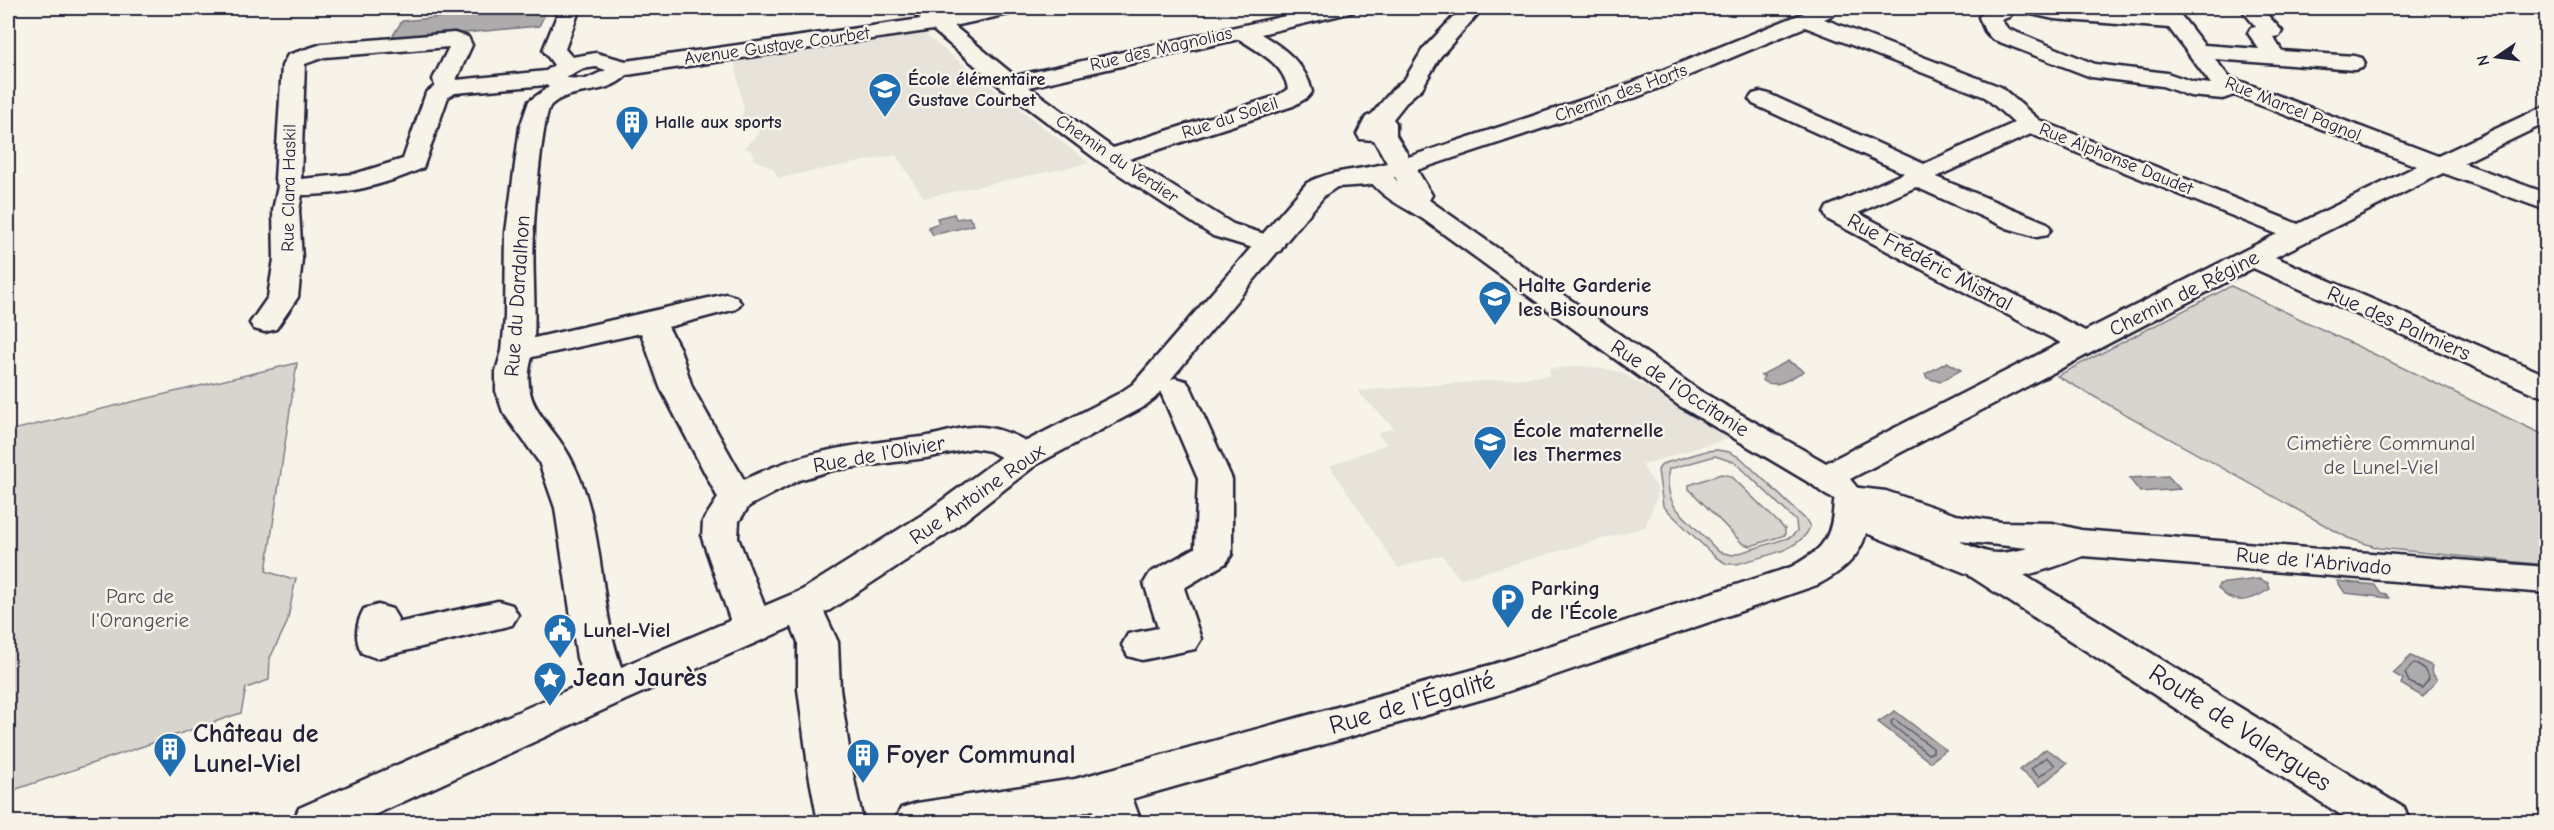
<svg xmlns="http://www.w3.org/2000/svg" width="2554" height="830" font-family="'Comic Neue',sans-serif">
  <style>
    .built { fill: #e7e3db }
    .green { fill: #d8d5cf; stroke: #7d7c85; stroke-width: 1.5; fill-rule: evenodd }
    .water { fill: #aeabad; stroke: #76747f; stroke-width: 1.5 }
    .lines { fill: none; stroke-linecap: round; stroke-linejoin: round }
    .shore { stroke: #5a5969; stroke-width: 1.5 }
    .street-casing { stroke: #22223b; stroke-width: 5 }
    .secondary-casing { stroke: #22223b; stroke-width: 5 }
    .street { fill: #f7f3e8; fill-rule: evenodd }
    .secondary { fill: #f7f3e8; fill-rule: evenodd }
    .labels { text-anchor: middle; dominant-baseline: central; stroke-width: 5; stroke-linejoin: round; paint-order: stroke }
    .far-street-label { font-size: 18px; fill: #22223b; stroke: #f7f3e8 }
    .far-poi-label { font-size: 18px; font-weight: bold; fill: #22223b; stroke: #f7f3e8; text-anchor: start }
    .street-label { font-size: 21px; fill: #22223b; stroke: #f7f3e8 }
    .poi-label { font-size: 21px; font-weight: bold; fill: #22223b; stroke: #f7f3e8; text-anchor: start }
    .park-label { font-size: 21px; fill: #504f60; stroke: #f7f3e8 }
    .near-poi-label { font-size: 26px; font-weight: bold; fill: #22223b; stroke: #f7f3e8; text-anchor: start }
    .near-street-label { font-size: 26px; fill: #22223b; stroke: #f7f3e8 }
  </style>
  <rect width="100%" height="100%" fill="#f7f3e8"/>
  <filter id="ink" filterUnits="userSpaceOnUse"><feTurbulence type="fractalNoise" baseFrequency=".0167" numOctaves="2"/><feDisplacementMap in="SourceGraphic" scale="12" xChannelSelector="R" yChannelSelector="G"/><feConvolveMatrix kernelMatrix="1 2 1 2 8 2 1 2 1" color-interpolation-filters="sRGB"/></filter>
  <g filter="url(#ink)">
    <g class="built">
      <polygon points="923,33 1089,163 924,198 896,155 779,178 772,168 753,159 754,155 750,150 744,148 759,132 757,128 739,123 738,120 744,111 734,60"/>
      <polygon points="1582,366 1613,370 1626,375 1729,438 1642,465 1657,488 1657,497 1645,527 1460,579 1442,555 1398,568 1330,466 1387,444 1377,433 1394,428 1357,391 1550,376 1549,369"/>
    </g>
    <g class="green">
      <polygon points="2231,286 2546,436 2546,565 2379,548 2348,538 2057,376"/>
      <polygon points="297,363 266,571 290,579 296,578 287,623 270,658 269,680 246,688 241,713 8,792 8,431"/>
      <path d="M 1717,450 L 1729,452 L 1741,458 L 1807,521 L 1810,527 C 1800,552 1761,556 1737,564 L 1727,564 L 1715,557 L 1663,506 L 1658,470 L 1662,464 L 1706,451 ZM 1715,456 L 1736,463 L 1796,521 L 1797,531 L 1791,537 L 1733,555 L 1719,552 L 1675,507 C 1669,498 1666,480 1669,469 Z"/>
      <polygon points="1721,474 1731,476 1785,529 1785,535 1751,546 1743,544 1689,489 1689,485"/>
    </g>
    <g class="water">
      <polygon points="535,8 548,8 539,26 390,40 402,21"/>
      <polygon points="954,214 956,219 969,217 974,225 933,235 928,227 939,223 937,218"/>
      <path d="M 1788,361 L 1804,371 C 1791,378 1776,390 1762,380 L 1764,376 L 1761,375 Z"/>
      <polygon points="1947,362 1961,370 1940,382 1927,378 1925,374"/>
      <polygon points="2168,476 2180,489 2140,492 2129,478"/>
      <path d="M 2259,579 L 2268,583 L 2270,589 C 2252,601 2233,607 2218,588 L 2219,584 Z"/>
      <polygon points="2337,581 2375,585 2381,593 2386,594 2389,598 2345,593"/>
      <polygon points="2411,656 2432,666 2431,671 2437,680 2423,697 2401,684 2403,679 2393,673"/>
      <polygon points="1895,711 1946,750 1930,762 1878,722"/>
      <polygon points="2046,749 2067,763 2040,786 2019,770"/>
    </g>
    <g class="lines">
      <g class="shore">
        <polygon points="2414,663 2424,669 2429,679 2422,688 2409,682 2405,673"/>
        <polygon points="1894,719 1933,748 1933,752 1928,754 1892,725 1891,722"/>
        <polygon points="2046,757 2055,765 2039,777 2031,769"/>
      </g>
      <defs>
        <g id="street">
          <path d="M 560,8 L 580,8 L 565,49 L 572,57 L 596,53 L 626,61 L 921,19 L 910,8 L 932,8 L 942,15 L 982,8 L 1021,8 L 1018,12 L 954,26 L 1015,76 L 1321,8 L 1356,8 L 1353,12 L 1261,34 C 1284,48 1306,64 1312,92 L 1308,97 L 1293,106 L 1129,159 L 1233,224 L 1280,239 L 1284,245 L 1280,251 L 1270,253 L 1213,236 L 1100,162 L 1003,89 L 933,30 L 627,75 C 606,97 573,86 551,105 C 543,112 534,215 534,232 C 532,267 536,303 534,338 L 726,294 L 736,297 L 741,303 L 736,309 L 668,327 L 680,349 L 692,387 L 744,480 C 806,449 855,445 922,437 C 939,435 955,428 972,427 C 993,425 1031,438 1042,456 L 1037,464 L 1025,467 L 1013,464 L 990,451 L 973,448 L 926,458 L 833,470 L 799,480 L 749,506 L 739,521 L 738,538 L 773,628 L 767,638 L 753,642 L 739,638 L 733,628 L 702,538 L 703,521 L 718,498 L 660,387 L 641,333 L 532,357 C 517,408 554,422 573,463 C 597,511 599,563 608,615 C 612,641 620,665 629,690 L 623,701 L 608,706 L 593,701 L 577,658 L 555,508 L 539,462 L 503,412 L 496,391 L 496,371 L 502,351 L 505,317 L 506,232 L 520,127 L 529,101 L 549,87 L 546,85 L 455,93 L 448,97 L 423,168 C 386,185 343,195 302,195 L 299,210 L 302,259 L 298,297 L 276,329 L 265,332 L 254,329 L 250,323 L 268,297 L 274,259 L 273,210 L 278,186 L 275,179 L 282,66 L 288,55 L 322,44 L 454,33 L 468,37 L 472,45 L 456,80 L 546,71 L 554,65 L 543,50 ZM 1239,39 C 1259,52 1284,64 1288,89 L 1277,96 L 1113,148 L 1029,87 ZM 449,47 L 433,79 L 435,86 L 426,93 L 403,159 L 354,174 L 301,179 L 305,64 L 325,57 ZM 596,67 L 606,70 L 586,79 L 566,78 L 582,69 Z"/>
          <path d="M 1816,8 L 1834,8 L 1836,11 L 1833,15 L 1824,19 L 2001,87 L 2039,120 L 2298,224 L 2417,166 L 2234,95 L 2223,99 L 2190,96 L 2162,86 L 2091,77 L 1992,39 L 1985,31 L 1979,17 L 1983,13 L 1988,11 L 1987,8 L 2008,8 L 2012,13 L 2009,17 L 2001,20 L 2008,29 L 2095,64 L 2167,73 L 2194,82 L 2211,84 L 2169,28 L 2054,19 L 2022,12 L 2019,8 L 2065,8 L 2159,14 L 2155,8 L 2175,8 L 2204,45 L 2259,49 L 2248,33 L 2251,28 L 2256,27 L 2243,11 L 2245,8 L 2261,8 L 2282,31 L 2279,36 L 2273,37 L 2282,51 L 2354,56 L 2362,58 L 2365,63 L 2362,68 L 2354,70 L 2215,59 L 2229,77 L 2438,156 L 2538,109 L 2546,107 L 2546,123 L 2463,163 L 2546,193 L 2546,210 L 2443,173 L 2275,257 L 2546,375 L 2546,397 L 2535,394 L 2253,268 L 1850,479 L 1859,490 L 1853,498 C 1835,503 1827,497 1813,485 L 1678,405 L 1423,219 C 1400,205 1380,197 1365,174 L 1369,169 C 1385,165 1388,171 1398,182 L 1389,167 L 1393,162 L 1621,87 ZM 1805,27 L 1985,97 L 2014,123 L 1924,164 L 1769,94 L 1761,92 L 1753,94 L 1749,99 L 1753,104 L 1904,173 L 1827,207 L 1824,213 L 1827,219 L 2061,343 L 1826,463 L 1700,391 L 1429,200 L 1432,195 L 1417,170 L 1637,97 ZM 2031,134 L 2277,234 L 2085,331 L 1858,213 L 1916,187 L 2007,228 L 2037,237 L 2047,235 L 2051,229 L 2047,223 L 1936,177 Z"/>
          <polygon points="1175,378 1186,381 1191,388 1232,479 1232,554 1226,563 1184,588 1201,639 1195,649 1142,660 1128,656 1122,645 1128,634 1158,628 1144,583 1150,573 1195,548 1198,479 1159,388 1164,381"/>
          <polygon points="1983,554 1996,558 2404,808 2410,822 2352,822 1970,576 1964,567 1970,558"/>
          <polygon points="803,593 817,597 838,642 840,689 853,774 863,822 818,822 809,774 798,689 798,642 784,607 789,597"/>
          <path d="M 498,601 L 512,605 L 518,615 L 512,625 L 376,658 L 362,653 C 354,639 356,623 364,609 L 378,605 L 392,609 L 398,619 L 397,623 Z"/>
          <polygon points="1108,770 1124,775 1141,822 1097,822 1086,788 1092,775"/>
        </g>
        <g id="secondary">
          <path d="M 1462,8 L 1483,8 L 1440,57 L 1422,88 L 1408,100 L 1393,119 L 1396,123 L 1396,135 L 1415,167 L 1411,172 L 1368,185 L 1337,187 L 1325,195 L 1155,398 L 1142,408 L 1037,464 L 951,531 L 830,610 L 623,701 L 359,822 L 293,822 L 299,808 L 593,679 L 802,590 L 925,513 L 1013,448 L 1118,394 L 1133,384 L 1307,183 C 1332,169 1360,171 1387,163 L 1374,140 L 1360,139 L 1357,134 L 1366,117 L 1372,114 L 1392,90 L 1405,79 L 1423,49 Z"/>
          <path d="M 1851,487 L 1886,491 L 1956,515 L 2001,522 L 2052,523 L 2081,530 L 2546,567 L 2546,593 L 2083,556 C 2052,569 2017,580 1983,580 L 1866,533 C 1859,559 1840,573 1817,585 L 1497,695 L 1075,815 L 1032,822 L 894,822 L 901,808 L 917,803 L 1075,779 L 1494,664 L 1791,567 C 1816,553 1830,544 1833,513 C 1834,504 1833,499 1838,491 ZM 1959,541 L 2028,548 C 1995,556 1991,555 1959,541 Z"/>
        </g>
      </defs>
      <use href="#street" class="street-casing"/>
      <use href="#secondary" class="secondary-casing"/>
      <use href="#street" class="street"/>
      <use href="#secondary" class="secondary"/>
    </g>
  </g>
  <defs>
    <symbol id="school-pin" viewBox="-11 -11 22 30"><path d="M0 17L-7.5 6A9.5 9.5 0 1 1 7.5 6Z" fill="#1f6fb2" stroke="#f7f3e8"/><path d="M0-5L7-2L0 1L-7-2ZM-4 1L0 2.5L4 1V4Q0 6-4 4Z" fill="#fff"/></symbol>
    <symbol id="building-pin" viewBox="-11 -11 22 30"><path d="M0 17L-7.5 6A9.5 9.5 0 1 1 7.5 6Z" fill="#1f6fb2" stroke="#f7f3e8"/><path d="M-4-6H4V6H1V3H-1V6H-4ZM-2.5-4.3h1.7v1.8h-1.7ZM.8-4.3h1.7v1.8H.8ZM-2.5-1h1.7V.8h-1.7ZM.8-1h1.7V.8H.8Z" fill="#fff"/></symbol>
    <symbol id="parking-pin" viewBox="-11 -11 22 30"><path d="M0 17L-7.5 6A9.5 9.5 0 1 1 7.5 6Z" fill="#1f6fb2" stroke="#f7f3e8"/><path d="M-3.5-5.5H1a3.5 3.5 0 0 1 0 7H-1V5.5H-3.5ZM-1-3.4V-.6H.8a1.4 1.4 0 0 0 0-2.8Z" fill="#fff"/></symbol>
    <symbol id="civic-pin" viewBox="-11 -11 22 30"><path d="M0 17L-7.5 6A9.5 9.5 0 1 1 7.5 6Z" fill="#1f6fb2" stroke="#f7f3e8"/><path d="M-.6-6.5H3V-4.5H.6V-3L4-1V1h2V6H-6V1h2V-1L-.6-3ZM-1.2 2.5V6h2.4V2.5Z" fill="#fff"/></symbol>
    <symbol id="sight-pin" viewBox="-11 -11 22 30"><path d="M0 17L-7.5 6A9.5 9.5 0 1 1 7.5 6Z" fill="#1f6fb2" stroke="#f7f3e8"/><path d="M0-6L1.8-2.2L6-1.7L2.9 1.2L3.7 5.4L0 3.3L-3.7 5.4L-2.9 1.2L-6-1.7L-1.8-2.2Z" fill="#fff"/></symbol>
  </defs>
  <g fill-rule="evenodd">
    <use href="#school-pin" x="866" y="70" width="38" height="52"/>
    <use href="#building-pin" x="613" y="103" width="38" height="52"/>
    <use href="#school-pin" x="1476" y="278" width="38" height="52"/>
    <use href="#school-pin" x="1471" y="423" width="38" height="52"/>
    <use href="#parking-pin" x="1489" y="581" width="38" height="52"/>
    <use href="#civic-pin" x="541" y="611" width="38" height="52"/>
    <use href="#sight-pin" x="531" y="659" width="38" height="52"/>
    <use href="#building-pin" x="151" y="730" width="38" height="52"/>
    <use href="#building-pin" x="844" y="736" width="38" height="52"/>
  </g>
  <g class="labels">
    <g class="far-street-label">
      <text transform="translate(777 46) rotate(-8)">Avenue Gustave Courbet</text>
      <text transform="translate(1161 49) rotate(-13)">Rue des Magnolias</text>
      <text transform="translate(1621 93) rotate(-20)">Chemin des Horts</text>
      <text transform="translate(2293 109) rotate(22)">Rue Marcel Pagnol</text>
      <text transform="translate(1230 118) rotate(-18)">Rue du Soleil</text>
      <text transform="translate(1117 159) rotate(34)">Chemin du Verdier</text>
      <text transform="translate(2116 159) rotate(22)">Rue Alphonse Daudet</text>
      <text transform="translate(289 188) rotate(-89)">Rue Clara Haskil</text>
    </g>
    <g class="far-poi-label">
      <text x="908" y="79">École élémentaire<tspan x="908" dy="21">Gustave Courbet</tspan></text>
      <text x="655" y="122">Halle aux sports</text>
    </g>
    <g class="street-label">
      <text transform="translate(1930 262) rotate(28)">Rue Frédéric Mistral</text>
      <text transform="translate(2184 293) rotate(-27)">Chemin de Régine</text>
      <text transform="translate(517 296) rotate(-86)">Rue du Dardalhon</text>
      <text transform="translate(2399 323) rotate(24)">Rue des Palmiers</text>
      <text transform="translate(1680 388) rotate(33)">Rue de l'Occitanie</text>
      <text transform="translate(879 454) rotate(-10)">Rue de l'Olivier</text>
      <text transform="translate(977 494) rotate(-35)">Rue Antoine Roux</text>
      <text transform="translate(2314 561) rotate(5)">Rue de l'Abrivado</text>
    </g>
    <g class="poi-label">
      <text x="1518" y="285">Halte Garderie<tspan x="1518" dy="24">les Bisounours</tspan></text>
      <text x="1513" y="430">École maternelle<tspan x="1513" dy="24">les Thermes</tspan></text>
      <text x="1531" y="588">Parking<tspan x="1531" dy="24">de l'École</tspan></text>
      <text x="583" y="630">Lunel-Viel</text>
    </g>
    <g class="park-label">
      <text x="2381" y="443">Cimetière Communal<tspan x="2381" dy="24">de Lunel-Viel</tspan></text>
      <text x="140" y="596">Parc de<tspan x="140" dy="24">l'Orangerie</tspan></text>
    </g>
    <g class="near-poi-label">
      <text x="573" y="678">Jean Jaurès</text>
      <text x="193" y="734">Château de<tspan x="193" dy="30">Lunel-Viel</tspan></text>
      <text x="886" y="755">Foyer Communal</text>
    </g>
    <g class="near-street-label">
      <text transform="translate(1412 703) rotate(-16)">Rue de l'Égalité</text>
      <text transform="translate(2240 728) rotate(33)">Route de Valergues</text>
    </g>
  </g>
  <rect width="2554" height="830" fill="none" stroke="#f7f3e8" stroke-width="30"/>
  <rect x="15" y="15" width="2524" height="800" fill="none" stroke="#22223b" stroke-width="2" filter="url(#ink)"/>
  <g transform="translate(2497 57) rotate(256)" stroke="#f7f3e8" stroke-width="4.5" paint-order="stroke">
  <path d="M0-4.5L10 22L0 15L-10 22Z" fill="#22223b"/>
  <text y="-9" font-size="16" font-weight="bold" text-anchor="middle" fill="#22223b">N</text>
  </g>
</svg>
